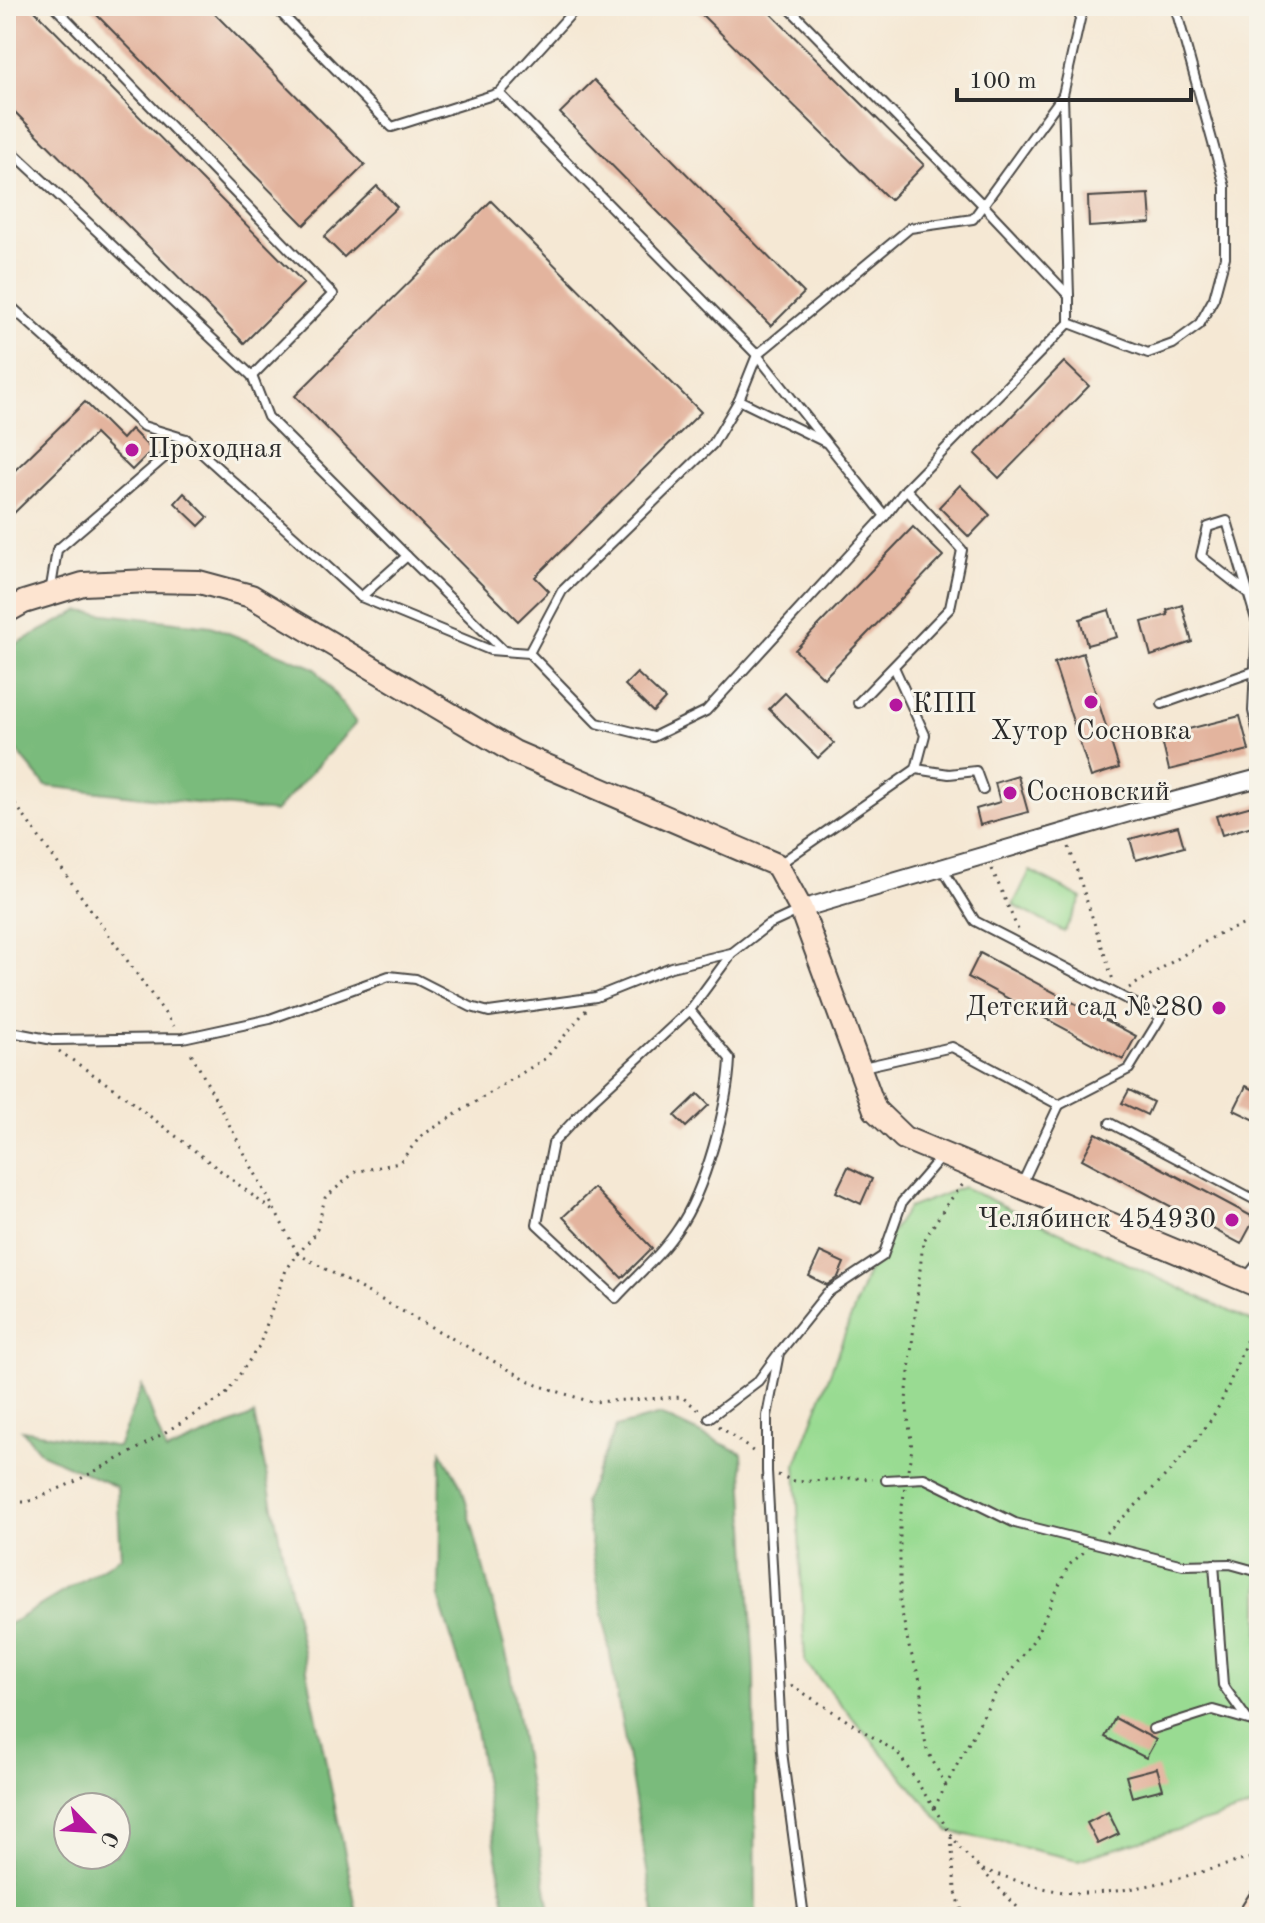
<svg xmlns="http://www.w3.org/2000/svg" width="1265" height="1923" font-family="'Old Standard TT',serif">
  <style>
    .green { fill: #99db92; stroke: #62835e; stroke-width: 2 }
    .forest { fill: #7abb7c; stroke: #527354; stroke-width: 2; fill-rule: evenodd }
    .building { fill: #e3b49e }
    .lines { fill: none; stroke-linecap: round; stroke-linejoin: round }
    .lane-casing { stroke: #494744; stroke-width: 12 }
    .street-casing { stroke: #494744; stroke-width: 20 }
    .secondary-casing { stroke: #494744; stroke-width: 26 }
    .path { stroke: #494744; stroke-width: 3; stroke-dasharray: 2 6; stroke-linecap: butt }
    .lane { stroke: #fff; stroke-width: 8 }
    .street { stroke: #fff; stroke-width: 16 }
    .secondary { stroke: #fde4d0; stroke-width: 22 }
    .poi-dot { fill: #b5179e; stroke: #f7f3e8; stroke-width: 3 }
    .labels { text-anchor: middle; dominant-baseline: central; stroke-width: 6; stroke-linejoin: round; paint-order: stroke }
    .poi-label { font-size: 28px; fill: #2b2b2b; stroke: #f7f3e8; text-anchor: start }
  </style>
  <rect width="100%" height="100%" fill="#f7f3e8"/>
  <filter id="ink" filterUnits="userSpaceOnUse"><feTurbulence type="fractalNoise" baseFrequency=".0125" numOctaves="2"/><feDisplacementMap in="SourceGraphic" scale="16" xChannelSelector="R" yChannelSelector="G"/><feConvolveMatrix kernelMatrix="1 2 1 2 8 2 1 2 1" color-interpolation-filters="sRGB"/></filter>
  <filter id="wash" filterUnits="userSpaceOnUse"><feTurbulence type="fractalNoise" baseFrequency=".006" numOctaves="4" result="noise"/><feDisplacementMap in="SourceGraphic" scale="32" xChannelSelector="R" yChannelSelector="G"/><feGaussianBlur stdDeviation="1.8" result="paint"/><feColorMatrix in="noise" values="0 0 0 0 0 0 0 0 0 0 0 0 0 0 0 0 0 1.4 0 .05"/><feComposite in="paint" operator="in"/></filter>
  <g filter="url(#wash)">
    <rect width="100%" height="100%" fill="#f5e8d4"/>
    <g class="green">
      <polygon points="1030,871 1082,898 1064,932 1013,905"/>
      <polygon points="963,1187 1259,1325 1259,1805 1078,1860 949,1831 805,1662 796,1464 873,1259 908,1208"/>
    </g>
    <g class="forest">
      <polygon points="79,611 211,626 315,668 356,723 275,812 46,786 6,738 6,649"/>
      <path d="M 142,1386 L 166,1452 L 254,1415 L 358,1917 L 6,1917 L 6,1626 L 121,1557 L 117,1487 L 42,1454 L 22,1430 L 118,1447 ZM 68,1807 L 116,1807 L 116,1855 L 68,1855 Z"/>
      <polygon points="660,1415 742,1453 754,1671 756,1917 655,1917 584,1502 616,1427"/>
      <polygon points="441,1451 462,1487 508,1661 551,1917 507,1917 471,1700 439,1599"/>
    </g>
    <g id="blocks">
      <g class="building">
        <polygon points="21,6 30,6 304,283 244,343 6,103 6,20"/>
        <polygon points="88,6 207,6 365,165 304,225"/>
        <polygon points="693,6 763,6 924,165 890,200"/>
        <polygon points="594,80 804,293 771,326 560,113"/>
        <polygon points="377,186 397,207 344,257 324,237"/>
        <polygon points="1149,194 1151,223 1089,227 1088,197"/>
        <polygon points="491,201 701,412 535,577 549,591 518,621 295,396"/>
        <polygon points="1064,362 1089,386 999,478 975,454"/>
        <polygon points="85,402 122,439 131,429 152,450 132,470 95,434 13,514 6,506 6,479"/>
        <polygon points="960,485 990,515 969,537 939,507"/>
        <polygon points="184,493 208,517 199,526 175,503"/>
        <polygon points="913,527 943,556 824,678 795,650"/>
        <polygon points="1182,605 1192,642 1151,656 1142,622 1168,615 1167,610"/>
        <polygon points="1109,610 1117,637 1087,645 1080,619"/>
        <polygon points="1083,653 1119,768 1091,777 1054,663"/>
        <polygon points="637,673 665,699 653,712 625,685"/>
        <polygon points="785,693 834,743 818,758 769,709"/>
        <polygon points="1240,716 1249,750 1169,770 1161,736"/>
        <polygon points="1018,776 1028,812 980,825 976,809 1000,802 995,783"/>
        <polygon points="1259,804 1259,824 1222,835 1216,816"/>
        <polygon points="1178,826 1184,847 1136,860 1130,839"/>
        <polygon points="980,953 1136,1036 1123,1060 968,977"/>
        <polygon points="1246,1086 1259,1092 1259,1122 1234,1110"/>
        <polygon points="1129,1090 1153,1102 1147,1115 1122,1103"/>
        <polygon points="698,1094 709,1105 686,1127 675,1116"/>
        <polygon points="1096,1133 1255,1218 1241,1244 1082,1159"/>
        <polygon points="848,1167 872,1179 861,1204 836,1192"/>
        <polygon points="594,1188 652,1248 622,1278 563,1217"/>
        <polygon points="820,1252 844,1263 838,1277 827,1285 809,1276"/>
        <polygon points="1115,1718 1156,1740 1146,1758 1105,1737"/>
        <polygon points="1157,1768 1163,1789 1132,1797 1126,1776"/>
        <polygon points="1108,1812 1119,1834 1098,1844 1087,1823"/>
      </g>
    </g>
  </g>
  <g filter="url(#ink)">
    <use href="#blocks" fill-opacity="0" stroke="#494744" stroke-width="2"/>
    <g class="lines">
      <defs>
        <g id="lane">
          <polyline points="54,6 333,294 252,376"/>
          <polyline points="274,6 392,127 499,93 757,355 885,516"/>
          <polyline points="787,6 983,205 1069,296 1069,323"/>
          <polyline points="499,93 578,6"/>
          <polyline points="1063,95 1069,296"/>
          <polyline points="6,146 252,376 268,417 407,556 361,597"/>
          <polyline points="6,302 143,426 186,439 361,597 490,650 529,653 597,723 653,737 706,711 885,516 906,489 1069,323 1148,353 1173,344 1199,325 1214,298 1225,257 1225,187 1175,6"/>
          <polyline points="739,400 825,442"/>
          <polyline points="407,556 503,650"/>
          <polyline points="50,593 57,550 186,439"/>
          <polyline points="1248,593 1201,556 1208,527 1227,521 1253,609"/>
          <polyline points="1259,608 1253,609 1257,623 1253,711 1259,738"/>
          <polyline points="529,653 562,591 713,444 739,400 757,355 910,228 973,219 1063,95 1083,6"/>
          <polyline points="858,703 950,608 962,550 906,489"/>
          <polyline points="1162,704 1255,671"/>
          <polyline points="916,769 949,774 976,771 983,790"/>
          <polyline points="778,865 916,769 925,735 894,667"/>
          <polyline points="942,868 975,921 1161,1017 1129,1069 1059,1105"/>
          <path d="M 690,1010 L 730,1059 C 728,1105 705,1191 678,1229 C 662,1254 636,1276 616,1298 L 537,1224 L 553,1143 L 592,1101 L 690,1010 L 732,953 L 768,925 L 798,911"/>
          <polyline points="6,1031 53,1040 183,1038 270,1019 389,976 416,979 471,1007 489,1012 596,997 671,967 731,953"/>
          <polyline points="863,1067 952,1047 1059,1105 1021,1186"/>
          <polyline points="1110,1123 1259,1202"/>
          <polyline points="709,1418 758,1381 778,1354"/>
          <polyline points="886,1480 924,1478 1015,1523 1183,1565 1230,1564 1259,1572"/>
          <polyline points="1214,1564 1223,1685 1247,1719"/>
          <polyline points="1153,1729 1213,1710 1259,1723"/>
          <polyline points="804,1917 782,1752 767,1471 767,1416 779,1353 827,1293 883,1256 902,1202 941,1157"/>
        </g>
        <g id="street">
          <polyline points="801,909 1136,811 1259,778"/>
          <polyline points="1248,1282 1259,1268"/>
        </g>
        <g id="secondary">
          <polyline points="6,612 24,602 83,584 149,581 199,582 251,596 514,752 777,865 801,909 875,1110 904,1138 1259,1286"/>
          <polyline points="1249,1917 1259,1901"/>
        </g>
      </defs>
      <use href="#lane" class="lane-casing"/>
      <use href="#street" class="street-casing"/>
      <use href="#secondary" class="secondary-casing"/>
      <g class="path">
        <polyline points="6,791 174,1026"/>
        <polyline points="1069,847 1113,980"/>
        <polyline points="992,869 1019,932"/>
        <polyline points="1129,988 1218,934 1259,919"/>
        <polyline points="586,1010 546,1058 421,1136 399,1163 355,1172 325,1198 316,1233 298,1254 537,1385 591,1402 682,1397 700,1411"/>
        <polyline points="59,1051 116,1090 274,1212"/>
        <polyline points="719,1426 754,1452"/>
        <polyline points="908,1469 912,1449 906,1400 923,1242 947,1204 964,1183"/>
        <polyline points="778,1475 797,1482 852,1478 873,1479"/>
        <polyline points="905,1488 900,1519 900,1603 909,1647 922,1686 921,1718 927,1750 946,1786"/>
        <polyline points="6,1502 28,1502 72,1483 134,1451 225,1396 259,1346 286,1270 298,1254 189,1049"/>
        <path d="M 1106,1533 C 1144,1499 1201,1444 1223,1398 C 1236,1370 1245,1340 1259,1313"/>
        <polyline points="791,1685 898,1753 960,1848 1027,1917"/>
        <polyline points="934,1808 996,1692 1035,1638 1068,1566 1085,1551"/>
        <polyline points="951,1837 955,1889 964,1917"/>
        <path d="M 983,1870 C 1011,1878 1049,1893 1078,1893 C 1141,1894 1199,1871 1259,1856"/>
      </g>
      <use href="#lane" class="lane"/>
      <use href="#street" class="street"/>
      <use href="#secondary" class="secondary"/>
    </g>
  </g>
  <g class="poi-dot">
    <circle cx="132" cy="450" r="8"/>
    <circle cx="1091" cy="702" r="8"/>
    <circle cx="896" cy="705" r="8"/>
    <circle cx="1010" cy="793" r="8"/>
    <circle cx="1219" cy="1008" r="8"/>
    <circle cx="1232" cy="1220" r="8"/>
  </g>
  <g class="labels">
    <g class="poi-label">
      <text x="148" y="450">Проходная</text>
      <text x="912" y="705">КПП</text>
      <text x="1091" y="732" text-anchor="middle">Хутор Сосновка</text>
      <text x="1026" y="793">Сосновский</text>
      <text x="1203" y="1008" text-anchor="end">Детский сад №280</text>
      <text x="1216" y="1220" text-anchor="end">Челябинск 454930</text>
    </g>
  </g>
  <rect width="1265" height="1923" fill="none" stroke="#f7f3e8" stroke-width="32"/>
  <g transform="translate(92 1831) rotate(115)"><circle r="38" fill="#f7f3e8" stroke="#a5a39c" stroke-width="2"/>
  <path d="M0-6L14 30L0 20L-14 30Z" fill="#b5179e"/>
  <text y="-12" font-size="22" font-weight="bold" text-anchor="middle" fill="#2b2b2b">С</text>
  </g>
  <path d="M957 88v12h234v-12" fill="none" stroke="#2b2b2b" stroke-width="4"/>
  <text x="969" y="88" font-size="24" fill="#2b2b2b" stroke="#f7f3e8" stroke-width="6" paint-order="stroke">100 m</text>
</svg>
